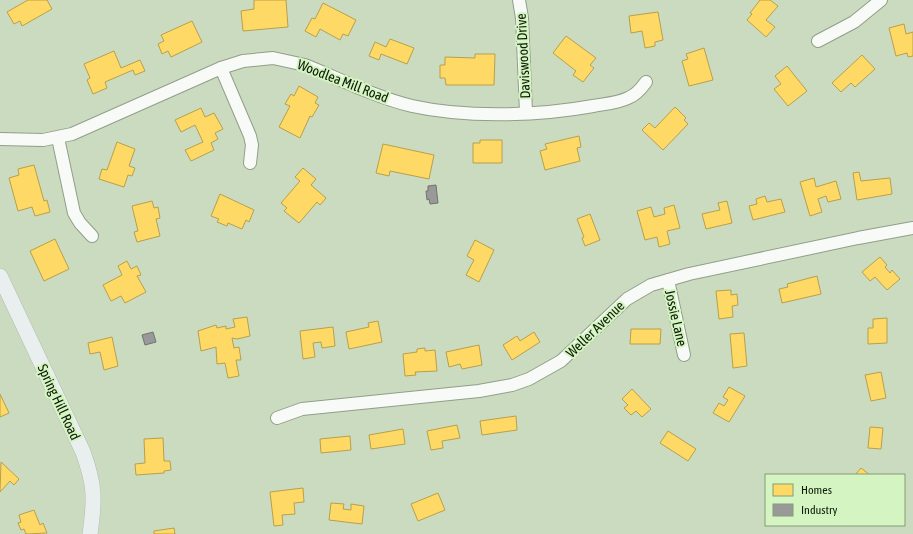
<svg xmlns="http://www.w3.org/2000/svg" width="913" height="534" font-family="'Asap Condensed',sans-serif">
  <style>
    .homes { fill: #ffd966; stroke: #b7a04a }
    .industry { fill: #999; stroke: #70736e }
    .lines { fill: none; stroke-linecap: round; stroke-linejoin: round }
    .minor-casing { stroke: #929e89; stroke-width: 14 }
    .major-casing { stroke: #b4bcae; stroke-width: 16 }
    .minor { stroke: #f7faf6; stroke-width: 12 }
    .major { stroke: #e9efef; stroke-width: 15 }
    .labels { text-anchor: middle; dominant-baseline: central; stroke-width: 4; stroke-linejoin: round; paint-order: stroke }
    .street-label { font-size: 14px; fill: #0f1a08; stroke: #d4f5c1 }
  </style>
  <rect width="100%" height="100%" fill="#cbdbc0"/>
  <g class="homes">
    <polygon points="28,0 47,0 52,9 22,26 20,21 14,24 7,12"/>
    <polygon points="254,0 286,0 288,27 243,31 241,11 254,9"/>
    <polygon points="760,0 770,0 778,6 766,20 775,27 766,37 747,20 752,14 750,13"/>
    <polygon points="323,3 356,20 348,36 343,34 340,40 320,29 316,37 305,31 312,18 315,19"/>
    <polygon points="658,12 663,40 655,42 655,46 645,48 642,31 631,33 629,16"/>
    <polygon points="192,21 202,42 171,57 168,51 162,54 158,44 164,41 161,35"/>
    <polygon points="904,24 906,34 913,32 913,56 908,57 907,53 896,56 889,28"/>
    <polygon points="566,36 596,58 590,65 594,68 583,82 573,75 576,71 553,53"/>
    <polygon points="390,39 414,48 407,64 381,54 379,60 369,56 375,42 386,47"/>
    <polygon points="704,48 713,80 689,86 682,61 688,59 686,54"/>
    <polygon points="114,51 121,68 140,60 145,71 135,75 133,70 105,82 107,88 93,94 87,80 90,78 84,64"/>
    <polygon points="475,54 495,54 494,85 446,85 445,78 440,78 440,65 445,65 445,57 475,58"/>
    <polygon points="862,55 875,69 855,87 851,83 841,92 832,83"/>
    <polygon points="787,66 807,91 788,106 774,89 781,84 775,76"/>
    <polygon points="299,86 318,97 315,103 319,105 312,117 310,116 300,138 279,127 290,106 285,104 291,94 294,96"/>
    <polygon points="675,107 686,118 684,120 688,124 663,150 642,130 649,123 655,128"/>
    <polygon points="201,108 205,117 214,113 223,129 215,133 218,139 211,143 214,150 191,161 185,150 203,142 195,125 181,132 175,120"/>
    <polygon points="579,136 581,147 577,148 580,161 545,170 540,151 547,149 545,144"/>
    <polygon points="480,140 502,140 502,163 473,163 473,143 480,143"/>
    <polygon points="117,142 135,149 129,166 135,168 132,176 128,175 124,187 99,179 102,169 107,170"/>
    <polygon points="383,144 434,155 429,179 390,171 389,176 376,173"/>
    <polygon points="34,165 44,201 47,200 50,212 35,216 32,207 18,211 9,178 19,175 18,169"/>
    <polygon points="303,168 316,179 311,185 326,198 320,205 317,202 299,223 284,211 287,208 281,203 300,181 295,177"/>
    <polygon points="859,172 861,181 890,178 892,194 857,200 853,173"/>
    <polygon points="814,178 816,187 836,181 841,199 828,202 826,196 818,199 822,212 810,216 800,182"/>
    <polygon points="220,194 254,210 249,222 246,220 242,229 228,223 227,226 217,222 219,219 211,216"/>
    <polygon points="765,196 767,202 781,199 785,212 753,220 749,206 757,204 756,199"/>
    <polygon points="152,201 154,208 158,207 160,218 156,219 160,236 137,242 134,232 138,231 132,206"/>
    <polygon points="727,201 732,223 706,229 702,214 720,210 718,203"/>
    <polygon points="674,205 680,228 667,231 670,244 659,247 657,237 645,240 637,211 651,207 654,217 665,214 664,208"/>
    <polygon points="590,214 600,240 585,246 582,238 584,237 577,219"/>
    <polygon points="55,239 69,269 44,281 30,251"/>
    <polygon points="475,240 494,250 479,282 466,275 474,260 467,256"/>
    <polygon points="880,257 887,265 885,267 890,273 892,270 900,279 887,290 875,277 870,281 862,272"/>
    <polygon points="127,261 131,269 137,266 141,275 137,276 146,292 125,303 121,296 111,301 103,285 122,275 118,266"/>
    <polygon points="817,276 821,294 782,303 779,289 788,287 787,284"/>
    <polygon points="731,290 731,295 737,294 738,305 732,306 733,317 719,319 716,291"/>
    <polygon points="247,317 250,336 237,339 232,338 234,348 239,347 241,360 236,360 239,376 228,378 225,363 217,364 216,347 201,351 198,331 216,325 217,328 226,326 226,329 235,327 233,319"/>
    <polygon points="887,318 887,343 868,344 868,328 873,328 873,319"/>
    <polygon points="378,321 382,342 349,349 346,332 369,327 368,323"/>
    <polygon points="333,327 335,346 322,348 321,342 313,343 315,357 303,359 300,331"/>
    <polygon points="631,329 661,329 660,344 630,344"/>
    <polygon points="534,332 540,342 512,360 503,345 517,336 520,341"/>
    <polygon points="744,333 747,366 733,368 730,334"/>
    <polygon points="112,337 118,366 104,370 100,352 90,354 88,343"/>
    <polygon points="479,345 482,365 462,369 460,364 449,367 446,352"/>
    <polygon points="425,348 425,351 435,350 437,371 415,372 416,375 405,376 403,354 417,352 417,349"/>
    <polygon points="881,372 886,398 871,401 865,375"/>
    <polygon points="729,387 745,396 729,422 713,413 719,403 724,406 728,400 723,397"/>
    <polygon points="632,389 651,409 642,417 636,411 631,415 624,408 628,405 622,399"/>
    <polygon points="0,394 9,413 0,417"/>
    <polygon points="516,416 517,430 482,435 480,421"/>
    <polygon points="457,425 460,438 442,441 443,448 431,450 427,431"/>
    <polygon points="870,427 883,428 881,449 868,448"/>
    <polygon points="403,429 405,444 371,449 369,435"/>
    <polygon points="668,431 696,449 688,461 660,443"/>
    <polygon points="350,436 351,450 321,453 320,439"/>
    <polygon points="163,438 164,461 170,461 171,470 164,471 164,473 136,475 135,464 145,463 144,439"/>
    <polygon points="1,462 19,479 14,485 10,481 0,492"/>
    <polygon points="861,468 870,475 855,475"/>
    <polygon points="303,488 304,502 294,503 295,514 282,515 283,525 274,526 270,492"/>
    <polygon points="438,493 445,510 418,521 411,504"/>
    <polygon points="331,503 344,504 343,509 351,510 351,504 364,506 362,524 329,520"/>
    <polygon points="34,510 40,525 43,523 47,533 26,534 24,529 21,530 18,523 21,522 19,515"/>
    <polygon points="174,528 175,534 154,534 154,531"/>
  </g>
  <g class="industry">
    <polygon points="436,185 438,203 430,204 429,199 427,200 426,191 428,191 428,186"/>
    <polygon points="153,332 156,342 145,345 142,335"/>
  </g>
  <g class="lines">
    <defs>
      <g id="minor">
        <polyline points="519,0 522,18 526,112"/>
        <polyline points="818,41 854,22 881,0"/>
        <polyline points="221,68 250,136 252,145 250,163"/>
        <polyline points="58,138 74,213 80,223 92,236"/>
        <path d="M 0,139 L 43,140 L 72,134 L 221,68 L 243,61 L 273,58 L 305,65 C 340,79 375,97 412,106 C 466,118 538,116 593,106 C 604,104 618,103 628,98 C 636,95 641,89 646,82"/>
        <polyline points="668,280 684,355"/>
        <polyline points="277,418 302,409 479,391 512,385 529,379 561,361 627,299 651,285 689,274 858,238 913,228"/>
      </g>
      <path id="major" d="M 0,276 L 83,452 C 95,485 95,499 90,534"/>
    </defs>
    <use href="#minor" class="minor-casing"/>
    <use href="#major" class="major-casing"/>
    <use href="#minor" class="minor"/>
    <use href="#major" class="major"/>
  </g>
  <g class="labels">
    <g class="street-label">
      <text transform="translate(523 56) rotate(-93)">Daviswood Drive</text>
      <text transform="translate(343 81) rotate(21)">Woodlea Mill Road</text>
      <text transform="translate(676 318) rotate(77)">Jossie Lane</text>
      <text transform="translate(595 329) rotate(-44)">Weller Avenue</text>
      <text transform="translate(59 402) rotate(65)">Spring Hill Road</text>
    </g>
  </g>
  <rect x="765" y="474" width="140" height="52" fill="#d4f5c1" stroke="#859d77"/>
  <rect x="773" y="484" width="20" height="12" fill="#ffd966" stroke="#859d77"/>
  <text x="801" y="494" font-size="12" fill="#0f1a08">Homes</text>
  <rect x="773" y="504" width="20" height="12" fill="#999999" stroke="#859d77"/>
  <text x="801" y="514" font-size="12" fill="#0f1a08">Industry</text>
</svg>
